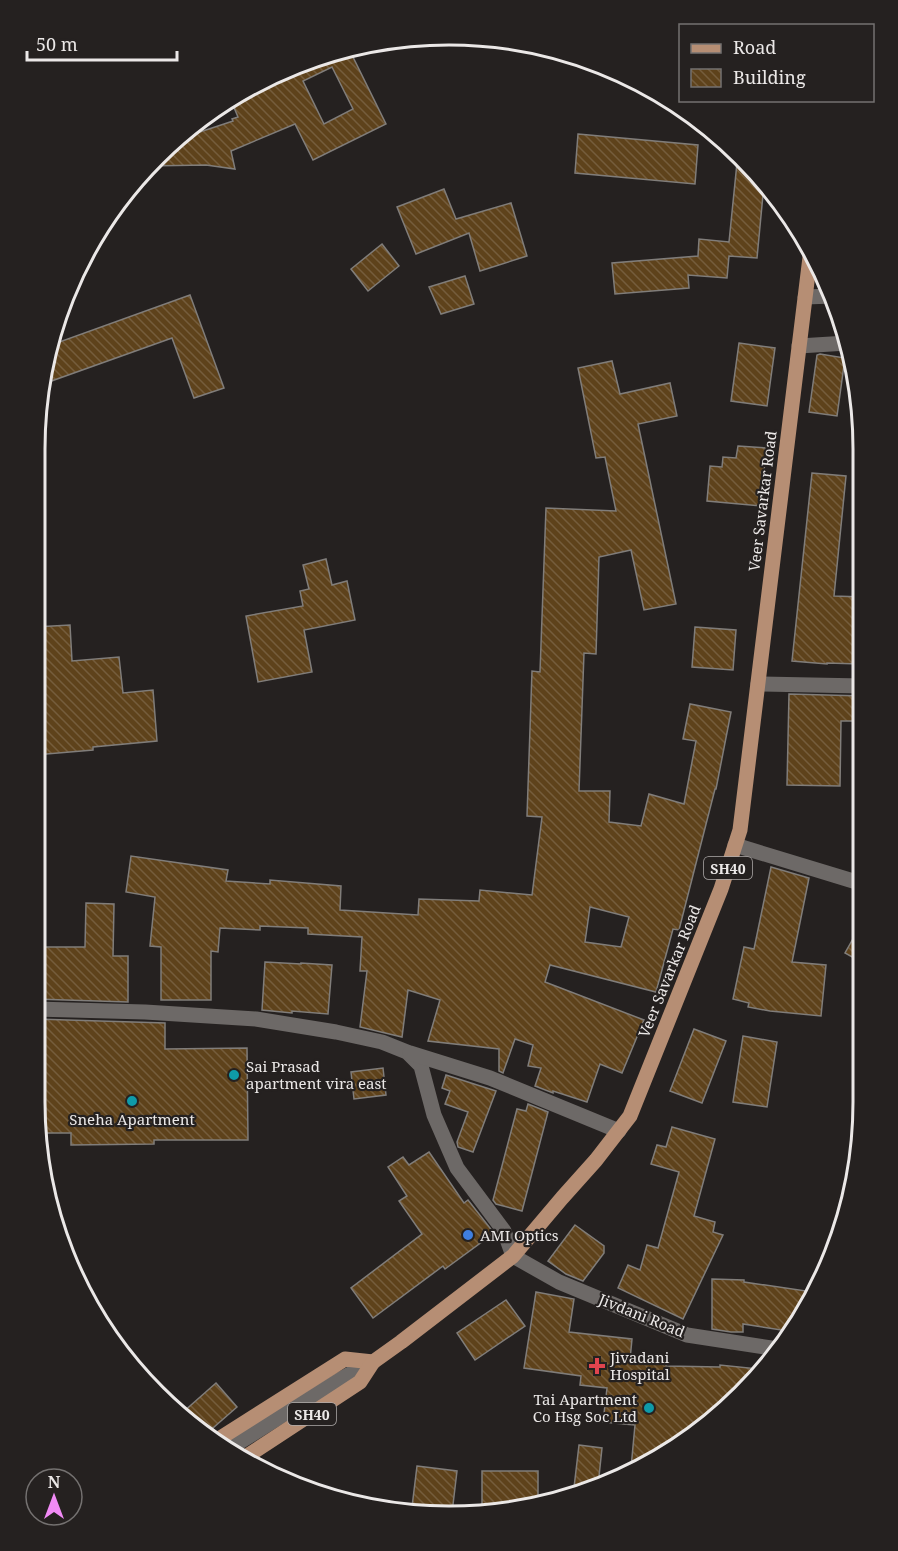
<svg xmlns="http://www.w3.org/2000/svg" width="898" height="1551" font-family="'Noto Serif',serif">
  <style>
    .building { fill: url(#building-back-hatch); stroke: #807d7a; stroke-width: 1.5; fill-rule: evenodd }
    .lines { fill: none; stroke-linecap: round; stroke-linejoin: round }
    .street { stroke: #6d6967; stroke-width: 15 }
    .secondary { stroke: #6d6967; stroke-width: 15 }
    .primary { stroke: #b68e74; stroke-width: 15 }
    .culture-dot { fill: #0f9aa8; stroke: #252120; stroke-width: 2 }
    .shop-dot { fill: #3f7fe0; stroke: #252120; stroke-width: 2 }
    .health-dot { fill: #e0444e; stroke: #252120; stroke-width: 2 }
    .labels { text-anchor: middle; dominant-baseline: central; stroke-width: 4.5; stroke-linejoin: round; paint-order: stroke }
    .shield { fill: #252120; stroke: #b0acab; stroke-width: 1.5 }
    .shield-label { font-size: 14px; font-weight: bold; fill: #ebe8e7 }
    .street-label { font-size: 15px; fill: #ebe8e7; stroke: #252120 }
    .poi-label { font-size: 15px; fill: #ebe8e7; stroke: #252120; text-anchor: start }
    .rim { fill: none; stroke: #ebe8e7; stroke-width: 3 }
  </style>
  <defs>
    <pattern id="building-back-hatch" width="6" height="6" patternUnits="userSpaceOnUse" patternTransform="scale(1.5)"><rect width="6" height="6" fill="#5e421b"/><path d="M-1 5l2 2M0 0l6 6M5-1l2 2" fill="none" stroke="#755d3c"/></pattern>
  </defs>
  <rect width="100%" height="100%" fill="#252120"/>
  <g class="building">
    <path d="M 352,47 L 355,56 L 353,57 L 386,124 L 313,160 L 295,124 L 231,151 L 235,169 L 206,165 L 148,166 L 156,156 L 194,125 L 194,134 L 233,121 L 232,119 L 238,117 L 230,98 L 290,66 ZM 332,67 L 353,109 L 324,124 L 303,81 Z"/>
    <polygon points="578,134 698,145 695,184 575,173"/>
    <polygon points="738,153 742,156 764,184 757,258 729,256 727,278 688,275 689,288 615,294 612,263 698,256 699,239 729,242"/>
    <polygon points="444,189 456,219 511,203 527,256 480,271 469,233 416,254 397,207"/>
    <polygon points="382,244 399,266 368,291 351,269"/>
    <polygon points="465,276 474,304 441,314 429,287"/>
    <polygon points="190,295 224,388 194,398 172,338 43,384 51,345"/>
    <polygon points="739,343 775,348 767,406 731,401"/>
    <polygon points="820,354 845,358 837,416 809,412 817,355"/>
    <path d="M 612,361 L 620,394 L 670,383 L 677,416 L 638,424 L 676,604 L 644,610 L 631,550 L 599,557 L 596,654 L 584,653 L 579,791 L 610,791 L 609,822 L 641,826 L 649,794 L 684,804 L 696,741 L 683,739 L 690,704 L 731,712 L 716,789 L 715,789 L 679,930 L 673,929 L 656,992 L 550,965 L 545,982 L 644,1020 L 622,1073 L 600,1064 L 587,1102 L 553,1091 L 553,1093 L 535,1086 L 541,1068 L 528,1066 L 533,1045 L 515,1039 L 503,1073 L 499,1071 L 499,1049 L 428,1041 L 440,1000 L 408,990 L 402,1037 L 360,1027 L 367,971 L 360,971 L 362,937 L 308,934 L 308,928 L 260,926 L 260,930 L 220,928 L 218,952 L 211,951 L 211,1000 L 161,1000 L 161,947 L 150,946 L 155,897 L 126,892 L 131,856 L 228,870 L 226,881 L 270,884 L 270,880 L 341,886 L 340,910 L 418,915 L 419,899 L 479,901 L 480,890 L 532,895 L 542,817 L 527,816 L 532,671 L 540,672 L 546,508 L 616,511 L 605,457 L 596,458 L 578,368 ZM 590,907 L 629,917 L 621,947 L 585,942 Z"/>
    <polygon points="738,446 766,448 761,506 707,501 710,466 722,467 723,457 736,458"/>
    <polygon points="812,473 846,476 834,596 863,597 860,664 827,663 827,664 792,661"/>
    <polygon points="326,559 332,585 347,581 355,620 304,630 312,672 258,682 246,616 303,606 300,591 309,589 303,565"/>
    <polygon points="70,625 72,661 119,657 123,693 153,690 157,741 93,747 93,750 35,755 35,627"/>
    <polygon points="695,627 736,630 733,670 692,667"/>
    <polygon points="789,694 863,696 863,721 841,721 840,786 787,785"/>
    <polygon points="771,867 809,878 792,962 826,965 821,1016 770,1011 748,1007 749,1003 733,999 744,947 754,949"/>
    <polygon points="86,903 114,904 113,956 128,956 128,1002 35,999 35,947 85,947"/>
    <polygon points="863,921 863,963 845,953"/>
    <polygon points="265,962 301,964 301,963 332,965 328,1014 292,1011 292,1013 262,1010"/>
    <polygon points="35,1019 165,1023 165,1049 247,1048 248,1140 154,1140 154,1144 71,1145 71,1133 40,1133 34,1102"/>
    <polygon points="694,1029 726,1041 702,1103 670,1091"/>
    <polygon points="743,1036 777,1042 767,1107 733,1102"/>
    <polygon points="383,1068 386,1095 354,1099 351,1072"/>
    <polygon points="446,1075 496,1091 473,1152 458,1147 457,1142 468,1112 445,1104 450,1091 442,1088"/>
    <polygon points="528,1104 548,1112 522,1211 496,1204 493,1200 517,1109 526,1111"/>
    <polygon points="672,1127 715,1139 694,1216 715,1222 713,1232 723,1235 683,1319 618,1288 628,1265 640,1270 647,1245 658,1248 679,1172 651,1164 657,1145 666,1147"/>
    <polygon points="429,1152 464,1203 468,1200 494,1233 445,1269 443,1266 373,1318 351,1288 422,1234 399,1201 407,1196 388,1167 403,1157 409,1165"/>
    <polygon points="575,1225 604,1246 604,1253 583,1281 566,1274 548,1261"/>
    <polygon points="712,1279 744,1280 744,1282 813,1292 794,1332 743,1324 743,1332 731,1332 712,1329"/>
    <polygon points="536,1292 574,1299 569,1332 632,1339 630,1360 666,1363 666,1366 720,1367 720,1365 759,1369 702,1431 631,1468 635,1425 603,1422 607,1388 580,1385 581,1376 524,1368"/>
    <polygon points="506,1300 525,1326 475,1360 457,1333"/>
    <polygon points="216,1383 237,1407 206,1434 182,1413"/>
    <polygon points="579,1445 602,1448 598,1486 583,1494 573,1496"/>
    <polygon points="417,1466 457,1471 452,1513 426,1511 426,1509 412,1507"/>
    <polygon points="482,1471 538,1471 538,1503 502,1510 482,1510"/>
  </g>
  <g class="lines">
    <g class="street">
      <polyline points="805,297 833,296"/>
      <polyline points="799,346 847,343"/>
      <polyline points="758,684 863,686"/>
      <polyline points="735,845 863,884"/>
      <polyline points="35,1009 145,1012 256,1019 336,1032 382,1042 407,1052 421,1066 434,1115 457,1168 504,1231 513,1256"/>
      <polyline points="410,1053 490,1078 619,1131"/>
    </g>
    <g class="secondary">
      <polyline points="513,1256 559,1282 687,1335 778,1349"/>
      <polyline points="227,1450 337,1381 373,1362"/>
    </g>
    <g class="primary">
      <polyline points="214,1442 345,1359 373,1362"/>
      <polyline points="244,1458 360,1382 373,1362 401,1342 513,1256 562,1198 596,1160 630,1116 721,889 740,830 811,249"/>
    </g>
  </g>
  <g class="culture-dot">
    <circle cx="234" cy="1075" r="6"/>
    <circle cx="132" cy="1101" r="6"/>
    <circle cx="649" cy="1408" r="6"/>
  </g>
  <circle class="shop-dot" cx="468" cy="1235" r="6"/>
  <path class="health-dot" d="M594 1357h6v6h6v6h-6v6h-6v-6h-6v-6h6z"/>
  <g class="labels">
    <g class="shield">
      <rect x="704" y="857" width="48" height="22" rx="4.5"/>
      <rect x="288" y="1403" width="48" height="22" rx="4.5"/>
    </g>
    <g class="shield-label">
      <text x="728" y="868">SH40</text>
      <text x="312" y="1414">SH40</text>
    </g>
    <g class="street-label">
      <text transform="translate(762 501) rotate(-83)">Veer Savarkar Road</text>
      <text transform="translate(669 971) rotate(-68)">Veer Savarkar Road</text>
      <text transform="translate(642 1315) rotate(22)">Jivdani Road</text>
    </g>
    <g class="poi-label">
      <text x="246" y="1066">Sai Prasad<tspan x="246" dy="17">apartment vira east</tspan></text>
      <text x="132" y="1119" text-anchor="middle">Sneha Apartment</text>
      <text x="480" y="1235">AMI Optics</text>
      <text x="610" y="1357">Jivadani<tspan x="610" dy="17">Hospital</tspan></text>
      <text x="637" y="1399" text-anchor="end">Tai Apartment<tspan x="637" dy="17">Co Hsg Soc Ltd</tspan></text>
    </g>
  </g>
  <path d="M0 0H898V1551H0ZM449 45H449A404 404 0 0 1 853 449V1102A404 404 0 0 1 449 1506H449A404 404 0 0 1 45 1102V449A404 404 0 0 1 449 45Z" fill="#252120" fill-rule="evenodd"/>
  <path class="rim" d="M449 45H449A404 404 0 0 1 853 449V1102A404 404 0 0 1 449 1506H449A404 404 0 0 1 45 1102V449A404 404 0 0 1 449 45Z"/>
  <rect x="679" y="24" width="195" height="78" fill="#252120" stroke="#747170" stroke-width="1.5"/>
  <rect x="691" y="44" width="30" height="9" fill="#b68e74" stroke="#747170" stroke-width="1.5"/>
  <text x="733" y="54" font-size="18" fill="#ebe8e7">Road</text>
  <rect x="691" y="69" width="30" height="18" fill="url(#building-back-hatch)" stroke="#747170" stroke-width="1.5"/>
  <text x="733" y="84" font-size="18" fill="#ebe8e7">Building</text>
  <g transform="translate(54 1497)"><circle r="28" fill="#252120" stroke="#747170" stroke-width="1.5"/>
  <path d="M0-4.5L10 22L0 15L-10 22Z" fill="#f18af5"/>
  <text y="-9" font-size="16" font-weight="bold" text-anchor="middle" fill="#ebe8e7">N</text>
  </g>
  <path d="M27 51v9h150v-9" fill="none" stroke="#ebe8e7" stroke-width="3"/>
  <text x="36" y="51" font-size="18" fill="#ebe8e7" stroke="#252120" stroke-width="4.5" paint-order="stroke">50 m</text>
</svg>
